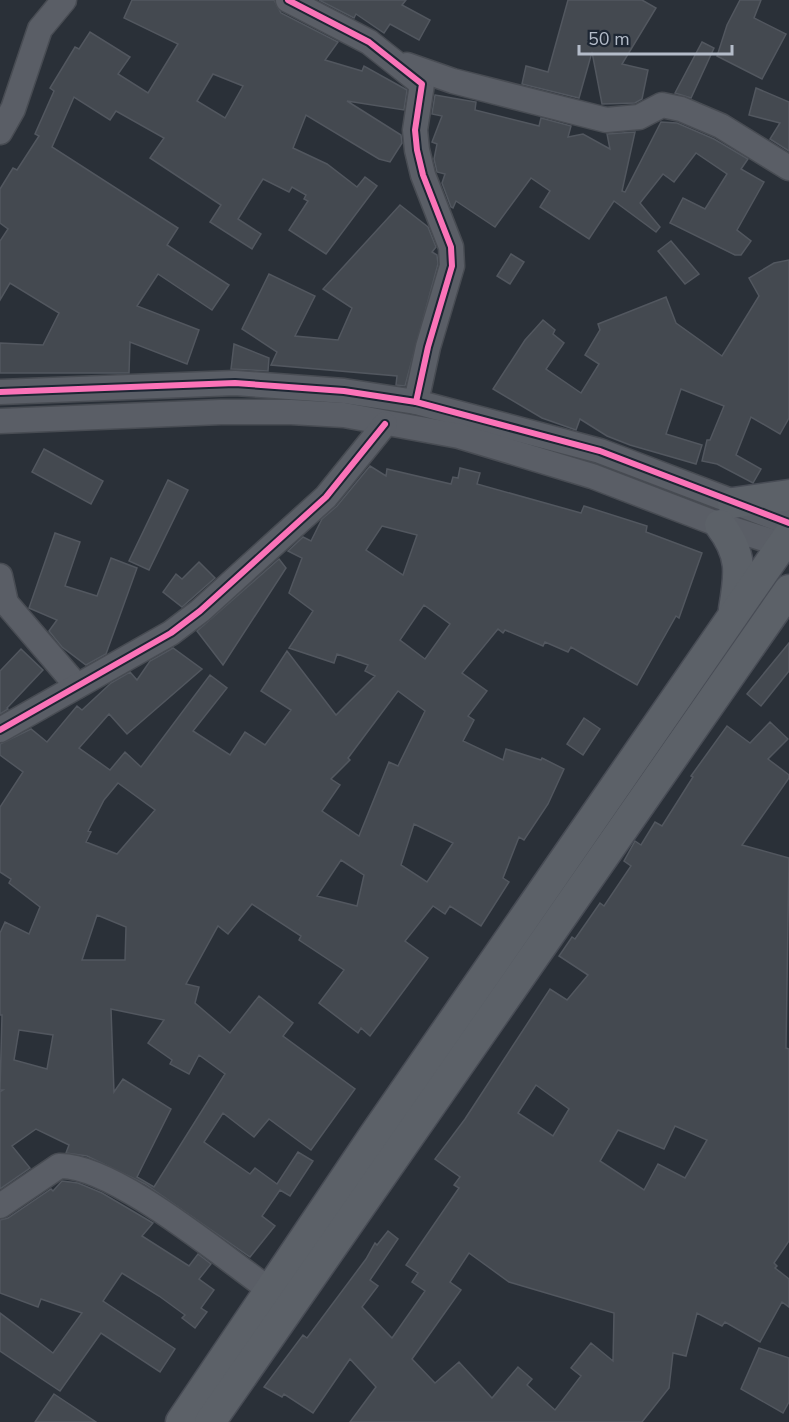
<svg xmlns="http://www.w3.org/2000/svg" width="789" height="1422" font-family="'Nunito Sans',sans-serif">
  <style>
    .building { fill: #444950; stroke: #52575f; stroke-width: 1.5; fill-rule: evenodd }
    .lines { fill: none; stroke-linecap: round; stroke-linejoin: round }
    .minor-casing { stroke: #484c53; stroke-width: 27 }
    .major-casing { stroke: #484c55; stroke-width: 33 }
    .minor { stroke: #5a5e66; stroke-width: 24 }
    .major { stroke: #5c6168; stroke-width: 30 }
    .cycleway-casing { stroke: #1d2633; stroke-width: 10 }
    .cycleway { stroke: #fb73b8; stroke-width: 6 }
  </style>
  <rect width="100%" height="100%" fill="#2a3038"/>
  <g class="building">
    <path d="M 132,0 L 274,0 L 281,13 L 338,42 L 325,60 L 362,71 L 364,66 L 407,90 L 404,110 L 347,101 L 401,135 L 402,143 L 390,162 L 379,159 L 306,115 L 293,148 L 327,164 L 357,187 L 365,177 L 377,186 L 326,254 L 289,230 L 308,201 L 304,199 L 306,195 L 292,187 L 289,192 L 263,179 L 238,219 L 261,234 L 252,249 L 210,222 L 221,205 L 150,158 L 164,138 L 116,111 L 110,120 L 74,97 L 52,147 L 178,228 L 167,245 L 229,285 L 212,310 L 158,274 L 137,306 L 199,330 L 187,364 L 130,342 L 129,373 L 0,373 L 0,343 L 43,345 L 59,313 L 10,283 L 0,300 L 0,241 L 8,229 L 0,223 L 0,189 L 13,168 L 17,170 L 39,136 L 35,134 L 54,91 L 50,88 L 75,47 L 79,49 L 90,32 L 130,57 L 118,74 L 148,93 L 178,44 L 124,18 ZM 213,74 L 243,86 L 225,118 L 197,101 Z"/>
    <polygon points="319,0 406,0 402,5 430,20 419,40 390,24 384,33 356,14 354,18"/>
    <polygon points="568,0 642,0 656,8 622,64 648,70 642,99 635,103 602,104 592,52 579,98 522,84 526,66 548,72"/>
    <polygon points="740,0 761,0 754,18 786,34 762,79 717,56 727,25"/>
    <polygon points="702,42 714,48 691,98 675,93"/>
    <polygon points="756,88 789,102 789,151 770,139 780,123 749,115"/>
    <polygon points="435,95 476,102 475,110 539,126 541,118 571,126 568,137 583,134 610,149 607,134 635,132 622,191 625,192 661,122 677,123 714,139 748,159 741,169 764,182 737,230 751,241 741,255 735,255 670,223 683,198 705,209 727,174 696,153 674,182 663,174 640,203 660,227 656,232 614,201 589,239 540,207 550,191 531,178 495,227 456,201 453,208 451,207 442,183 445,174 437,172 434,159 437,144 432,142 442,116 432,114"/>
    <polygon points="400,205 428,227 436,247 432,252 437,255 438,264 405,386 396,385 397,376 271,365 277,352 242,329 269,274 315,296 295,336 338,340 352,308 323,289"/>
    <polygon points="671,241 699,274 685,284 658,251"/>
    <polygon points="511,254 524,262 510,284 497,276"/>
    <polygon points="789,260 789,418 780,434 751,417 736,455 761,469 753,483 717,464 702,461 707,440 710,440 724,406 681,389 666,434 702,445 696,464 630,445 607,436 580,419 576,430 542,418 493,389 525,340 543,320 555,330 553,334 564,343 546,369 581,393 599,364 585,355 600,330 598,324 666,297 676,323 722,356 759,296 749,278 774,263"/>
    <polygon points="234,344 269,358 268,371 231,369"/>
    <polygon points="44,449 103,481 91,504 32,472"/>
    <path d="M 370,466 L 386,476 L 387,469 L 451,484 L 453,477 L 458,478 L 460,468 L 480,473 L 477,484 L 581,513 L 584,506 L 647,526 L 646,532 L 702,553 L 679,618 L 676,616 L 637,685 L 571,647 L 568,652 L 545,642 L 543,646 L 505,630 L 503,633 L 498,629 L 462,673 L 487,691 L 468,716 L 474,720 L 463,741 L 503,760 L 506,749 L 541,760 L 542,758 L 564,769 L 548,804 L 524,840 L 519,837 L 503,878 L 509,882 L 481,926 L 450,906 L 445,914 L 433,906 L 405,941 L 428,958 L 370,1036 L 361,1028 L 358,1033 L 319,1003 L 344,970 L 299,940 L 301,936 L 252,904 L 228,934 L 218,926 L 186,984 L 199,987 L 195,1003 L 230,1033 L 259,996 L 293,1023 L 283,1036 L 355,1089 L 311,1150 L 269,1119 L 254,1137 L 223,1113 L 204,1142 L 250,1174 L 255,1168 L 277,1184 L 298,1152 L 313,1161 L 290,1196 L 280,1190 L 262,1216 L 275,1226 L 250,1257 L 145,1184 L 87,1156 L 66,1153 L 69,1145 L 36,1129 L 12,1146 L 30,1168 L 0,1189 L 0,1092 L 3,1090 L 0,1090 L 2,1015 L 0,1015 L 0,933 L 5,922 L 29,934 L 40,907 L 9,883 L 11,879 L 0,872 L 0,807 L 23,772 L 0,755 L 0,744 L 31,729 L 47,742 L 77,706 L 82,710 L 111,683 L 130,672 L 137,680 L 150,661 L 173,648 L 202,669 L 127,734 L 109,714 L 79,748 L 110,770 L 125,752 L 141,767 L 210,675 L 227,688 L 193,731 L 230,755 L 245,732 L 265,745 L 291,710 L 261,691 L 287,651 L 336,715 L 375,676 L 365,671 L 368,665 L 337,654 L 334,663 L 289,648 L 313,611 L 289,593 L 302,558 L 288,551 L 303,537 L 311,541 L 322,519 L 337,506 ZM 382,526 L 417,535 L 403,575 L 366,550 ZM 424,605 L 450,624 L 425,659 L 400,640 ZM 398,691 L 425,711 L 398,766 L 389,762 L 359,836 L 322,811 L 340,785 L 331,779 L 350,760 L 348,758 ZM 118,783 L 155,810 L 117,854 L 86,842 L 91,832 L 88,831 L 104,800 ZM 414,824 L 453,843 L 427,882 L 401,865 ZM 341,860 L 364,875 L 357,906 L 317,896 ZM 97,915 L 126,927 L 125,960 L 82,960 ZM 111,1009 L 164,1020 L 148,1043 L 172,1060 L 170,1064 L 189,1074 L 199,1055 L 225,1074 L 154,1187 L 137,1177 L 171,1109 L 123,1079 L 114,1092 ZM 19,1030 L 53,1035 L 47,1069 L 14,1060 Z"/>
    <polygon points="168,480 188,490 149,570 129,561"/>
    <polygon points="55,533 80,542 65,586 97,596 111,558 137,568 106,654 86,665 62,647 49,631 57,620 29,608"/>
    <polygon points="279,559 286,568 223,665 197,631"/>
    <polygon points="199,562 215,578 182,607 163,592 176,574 182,579"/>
    <polygon points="789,643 789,671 761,706 747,694"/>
    <polygon points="21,649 43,670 7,708 8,709 0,714 0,671"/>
    <polygon points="584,718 600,729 583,755 567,744"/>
    <path d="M 770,722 L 788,739 L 768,759 L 789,775 L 789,778 L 742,845 L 789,858 L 786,1048 L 789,1049 L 789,1241 L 774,1263 L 777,1266 L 775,1268 L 789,1279 L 789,1307 L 782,1302 L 760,1342 L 725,1322 L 722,1326 L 697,1313 L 686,1356 L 673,1353 L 669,1388 L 642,1422 L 350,1422 L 376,1387 L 350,1359 L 313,1413 L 284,1394 L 282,1397 L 264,1387 L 303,1335 L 307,1338 L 366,1259 L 375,1243 L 377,1245 L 388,1231 L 398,1239 L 370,1280 L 378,1286 L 362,1307 L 392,1338 L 425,1291 L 412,1282 L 418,1273 L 406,1265 L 459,1188 L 454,1185 L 460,1177 L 435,1159 L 465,1119 L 550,989 L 567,1000 L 588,975 L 559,956 L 572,937 L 575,939 L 600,903 L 604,906 L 631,866 L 624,861 L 635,841 L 641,845 L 655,822 L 662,826 L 693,777 L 691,776 L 727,726 L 750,743 ZM 536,1085 L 569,1109 L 553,1136 L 518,1113 ZM 675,1126 L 707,1140 L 685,1178 L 658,1164 L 644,1190 L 600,1161 L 618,1130 L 664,1149 ZM 469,1253 L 509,1282 L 614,1313 L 613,1361 L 591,1343 L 571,1368 L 581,1376 L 555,1410 L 527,1385 L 532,1379 L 518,1367 L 492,1398 L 459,1362 L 435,1383 L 412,1359 L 461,1290 L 450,1282 Z"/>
    <polygon points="62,1181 78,1183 102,1193 153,1223 142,1236 189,1266 198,1254 211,1264 199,1279 214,1290 201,1308 207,1312 195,1328 182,1318 185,1315 159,1296 122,1273 103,1301 175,1349 160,1372 101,1333 60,1391 0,1351 0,1313 53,1353 82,1313 41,1299 38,1307 0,1293 0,1220 8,1218 51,1189 53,1191"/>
    <polygon points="759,1348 789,1358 789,1402 783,1413 741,1389"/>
    <polygon points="54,1394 96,1422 35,1422"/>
  </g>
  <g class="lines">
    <defs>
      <g id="minor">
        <polyline points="288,0 369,42 422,84 415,130 417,150 423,175 451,247 452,266 428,347 416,402"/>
        <polyline points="407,65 453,81 606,120 639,117 662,105 681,109 721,126 789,168"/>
        <polyline points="0,132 13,109 40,29 64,0"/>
        <polyline points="0,392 235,383 344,391 416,402 600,451 789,523"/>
        <polyline points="0,421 221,412 291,412 344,415 459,436 592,476 720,525 789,547"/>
        <polyline points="0,576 6,603 77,686"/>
        <polyline points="0,730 171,633 200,611 326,497 385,424"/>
        <path d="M 0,1206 L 59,1166 C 113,1164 223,1257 270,1290"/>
      </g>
      <g id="major">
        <polyline points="733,503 789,495"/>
        <path d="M 720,525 C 743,555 740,574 734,609"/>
        <polyline points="181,1422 373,1137 789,535"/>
        <polyline points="210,1422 789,590"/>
      </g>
    </defs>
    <use href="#minor" class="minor-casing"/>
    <use href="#major" class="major-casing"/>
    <use href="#minor" class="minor"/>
    <use href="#major" class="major"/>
    <defs>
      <g id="cycleway">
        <polyline points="288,0 369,42 422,84 415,130 417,150 423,175 451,247 452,266 428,347 416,402"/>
        <polyline points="0,392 235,383 344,391 416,402 600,451 789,523"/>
        <polyline points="0,730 171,633 200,611 326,497 385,424"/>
      </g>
    </defs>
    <use href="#cycleway" class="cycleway-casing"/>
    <use href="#cycleway" class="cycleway"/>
  </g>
  <path d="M579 45v9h153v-9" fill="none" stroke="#b4bcc9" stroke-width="3"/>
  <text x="588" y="45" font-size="18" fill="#b4bcc9" stroke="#1d2633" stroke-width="4.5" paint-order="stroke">50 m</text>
</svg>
